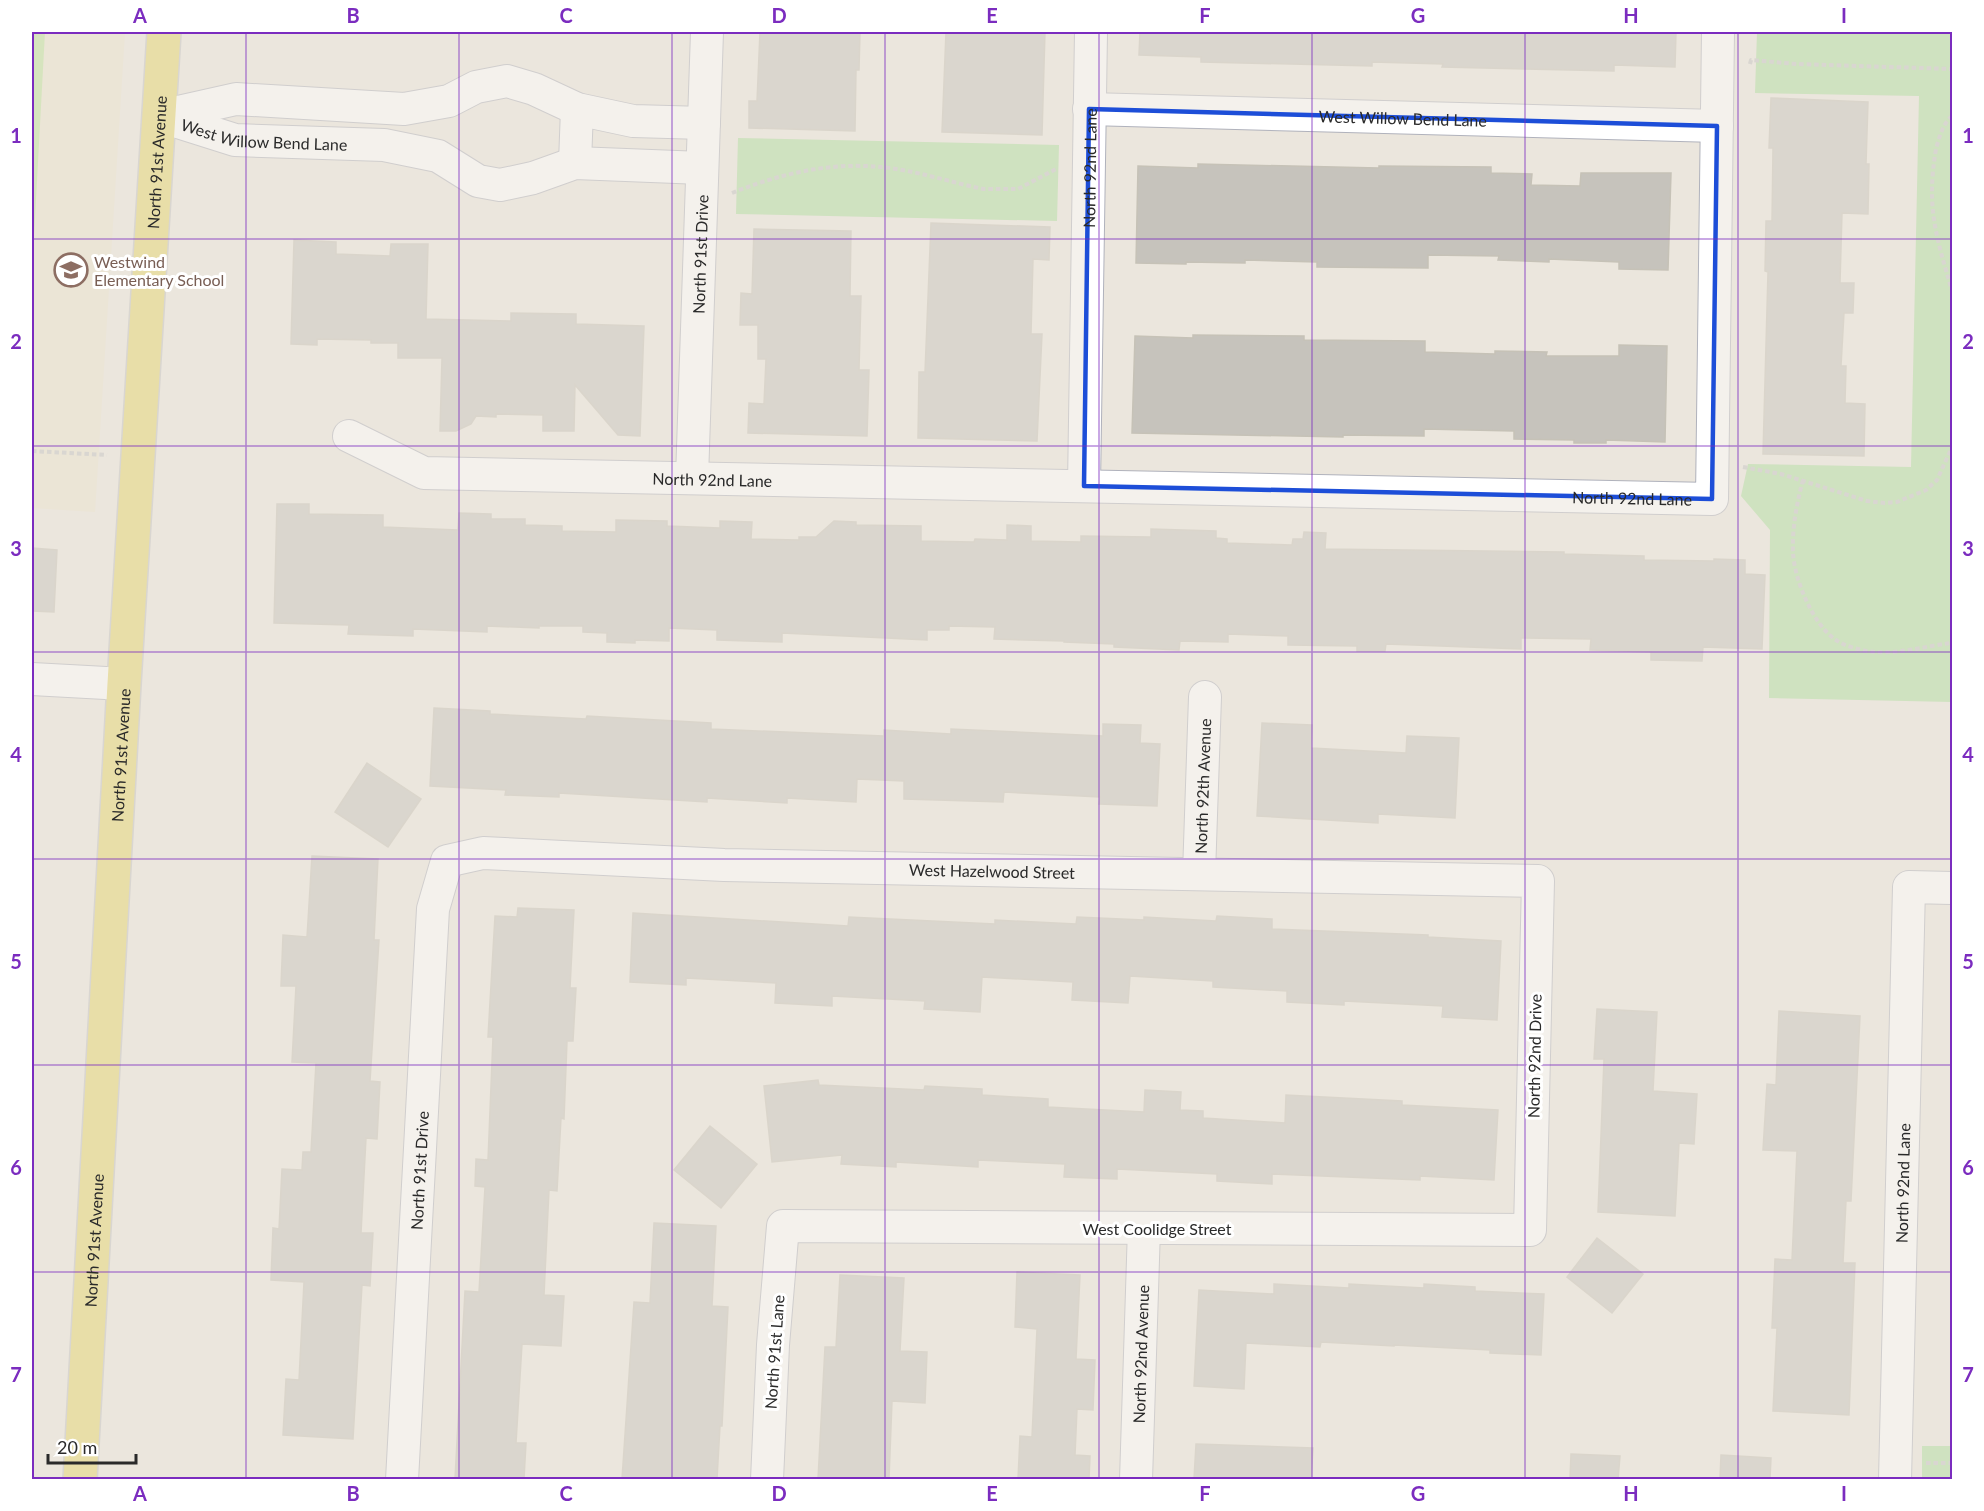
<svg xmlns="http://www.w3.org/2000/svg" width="1984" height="1511" font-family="Lato,sans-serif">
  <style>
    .education { fill: #ebe4ce }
    .green { fill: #addd9e }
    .pitch { fill: #bde39a }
    .building { fill: #c6c3bc; stroke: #c6c2b7; stroke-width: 1.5 }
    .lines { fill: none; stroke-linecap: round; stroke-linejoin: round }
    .minor-casing { stroke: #b0b2bc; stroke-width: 34 }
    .major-casing { stroke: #c3c3c3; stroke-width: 36 }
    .path { stroke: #c3c3c3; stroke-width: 4; stroke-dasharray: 4.5 3; stroke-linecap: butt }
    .minor { stroke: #fff; stroke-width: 32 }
    .major { stroke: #e4d468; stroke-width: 33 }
    .marked { fill: none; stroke: #1d4ed8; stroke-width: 4.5; stroke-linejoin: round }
    .grid { fill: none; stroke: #7b2cbf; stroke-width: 1.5; stroke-opacity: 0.55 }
    .labels { text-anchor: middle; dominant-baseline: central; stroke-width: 6; stroke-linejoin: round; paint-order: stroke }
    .street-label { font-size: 16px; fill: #2a2a2a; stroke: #fff }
    .education-label { font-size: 16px; fill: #785e54; stroke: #fff; text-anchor: start }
    .neatline { fill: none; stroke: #7b2cbf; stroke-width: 2 }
    .grid-label { font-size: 20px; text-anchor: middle; font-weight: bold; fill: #7b2cbf }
  </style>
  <rect width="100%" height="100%" fill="#ebe6dd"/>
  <polygon class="education" points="32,32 125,32 95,512 32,508"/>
  <g class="green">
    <polygon points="1757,32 1952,32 1952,702 1769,698 1770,530 1741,496 1748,464 1911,467 1919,96 1755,93"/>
    <polygon points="738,138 1059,145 1057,221 736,214"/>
    <rect x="1922" y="1446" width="30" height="33"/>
  </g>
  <polygon class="pitch" points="32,32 45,32 32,274"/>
  <g class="building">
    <polygon points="760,32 860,32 859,70 856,70 855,131 749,128 749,101 757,101"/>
    <polygon points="946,32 1045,32 1042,135 942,132"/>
    <polygon points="1140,32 1676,32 1675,67 1614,65 1614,71 1442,67 1443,64 1372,62 1372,66 1201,62 1201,57 1139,55"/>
    <polygon points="1771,98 1868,102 1866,164 1869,164 1868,214 1842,213 1840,283 1854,283 1853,313 1844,313 1841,366 1846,366 1845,403 1865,404 1864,456 1763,454 1768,272 1765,271 1766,221 1772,221 1773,148 1769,148"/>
    <polygon points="1198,164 1379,168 1379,166 1491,167 1491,173 1532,174 1531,185 1580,186 1581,173 1671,173 1668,270 1619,269 1619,262 1549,259 1549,262 1498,260 1499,256 1428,255 1428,268 1317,267 1317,262 1245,260 1245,263 1186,262 1186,264 1136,263 1138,166 1198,168"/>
    <polygon points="931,223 1050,227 1049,260 1033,259 1031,334 1042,334 1037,441 918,438 919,372 925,372"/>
    <polygon points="754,229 851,231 850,296 861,296 859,370 869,370 867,436 748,433 749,403 764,404 766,359 758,359 758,325 740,325 741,293 752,294"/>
    <polygon points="294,240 336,242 336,254 390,256 391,244 428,244 426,319 511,321 511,313 576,314 576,324 644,326 640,436 618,435 575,385 574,431 543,431 543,415 496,414 496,417 476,416 471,424 456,431 440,431 442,358 398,358 398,343 371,343 371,340 317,339 317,345 291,344"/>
    <polygon points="1193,335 1304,336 1304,340 1425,341 1425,352 1495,354 1495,351 1547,352 1546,356 1619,356 1619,345 1667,346 1665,442 1606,440 1606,443 1574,443 1574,440 1514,439 1514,431 1424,429 1424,436 1343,435 1343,437 1132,433 1135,336 1193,338"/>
    <polygon points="277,504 309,504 309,514 383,515 383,527 458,530 459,513 491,514 491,519 525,519 525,525 562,526 562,531 616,532 616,520 667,521 667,526 720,528 720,521 752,522 751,539 799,540 799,537 816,537 834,521 856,522 856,525 921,526 921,541 974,542 975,539 1007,540 1007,525 1031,526 1031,541 1081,542 1081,536 1151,537 1151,529 1216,531 1216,538 1227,539 1227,543 1292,545 1293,539 1303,539 1304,532 1326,533 1325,549 1564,552 1564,554 1644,556 1644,560 1714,561 1714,559 1745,560 1745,574 1765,575 1762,649 1703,647 1702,661 1651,660 1651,652 1590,650 1591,639 1521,638 1521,649 1386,644 1385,651 1357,651 1357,646 1288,645 1288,636 1228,634 1228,642 1180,641 1179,650 1114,647 1114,644 1064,642 1064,641 994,639 995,627 949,626 949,630 927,630 927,640 782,633 782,642 717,640 717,630 669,628 669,641 635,640 635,643 607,642 607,633 583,632 583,626 539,626 539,628 487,626 487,632 413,629 413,636 348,634 349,625 274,623"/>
    <polygon points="32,548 57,550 54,612 32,611"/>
    <polygon points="434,708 490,711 490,714 586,719 587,716 711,723 711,729 884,736 884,730 951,734 951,729 1103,736 1103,724 1141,725 1140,743 1160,744 1157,806 1099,804 1100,797 1004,792 1003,802 904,799 904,781 857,779 856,802 787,798 787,803 707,798 707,802 559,793 559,797 505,795 506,790 430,786"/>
    <polygon points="1262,723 1312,725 1311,748 1406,753 1407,736 1459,738 1455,818 1378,814 1378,823 1257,816"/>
    <polygon points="367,763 421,799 388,847 335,812"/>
    <polygon points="312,856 378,859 374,940 379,940 370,1081 380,1082 377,1139 366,1138 361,1233 373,1233 370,1286 362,1285 353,1439 283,1435 286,1379 299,1380 304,1282 271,1280 273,1228 279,1229 282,1169 302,1170 303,1152 311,1152 316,1063 292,1062 296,986 281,986 283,935 307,937"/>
    <polygon points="518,908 574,910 570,988 576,988 573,1041 567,1041 564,1119 561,1118 557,1191 549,1190 544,1295 564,1296 561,1346 522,1344 516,1443 526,1443 524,1479 455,1479 465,1291 479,1292 485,1187 475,1186 476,1159 488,1160 493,1037 488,1037 495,916 517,917"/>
    <polygon points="633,913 848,926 849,917 995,924 995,920 1076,924 1077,917 1144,920 1144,917 1216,921 1217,916 1272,919 1272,929 1428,935 1428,937 1501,941 1497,1020 1442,1017 1443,1006 1344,1001 1344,1005 1287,1002 1287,991 1213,987 1213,981 1130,976 1128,1003 1072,1000 1073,982 982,977 980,1012 924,1009 925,1001 832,996 832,1006 775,1003 776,983 686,978 686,985 630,982"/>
    <polygon points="1597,1009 1657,1012 1653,1091 1697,1094 1694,1144 1679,1143 1675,1216 1598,1212 1604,1059 1594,1059"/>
    <polygon points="1779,1011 1860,1016 1851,1201 1846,1201 1843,1263 1855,1263 1849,1415 1773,1411 1777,1328 1772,1328 1775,1259 1792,1260 1797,1151 1763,1150 1767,1084 1776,1085"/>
    <polygon points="818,1080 819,1085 924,1090 925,1086 982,1089 982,1095 1048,1099 1048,1107 1144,1112 1145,1090 1181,1092 1180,1110 1203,1111 1203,1118 1285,1123 1286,1095 1402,1101 1402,1105 1498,1110 1494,1180 1420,1176 1420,1180 1272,1174 1272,1184 1217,1181 1217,1174 1117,1169 1117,1179 1064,1177 1065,1164 978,1160 978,1167 896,1162 896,1167 841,1164 842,1155 772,1162 764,1086"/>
    <polygon points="710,1126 757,1164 721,1208 674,1170"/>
    <polygon points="654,1223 716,1226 712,1306 728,1307 722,1426 720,1426 717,1479 622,1479 634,1302 650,1303"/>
    <polygon points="1597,1238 1643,1274 1612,1313 1567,1277"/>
    <polygon points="1017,1272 1080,1275 1076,1359 1095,1360 1093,1410 1077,1409 1075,1455 1090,1456 1089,1479 1018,1479 1020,1436 1032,1437 1037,1329 1015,1327"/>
    <polygon points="840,1275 904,1278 900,1351 927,1352 925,1403 892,1401 889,1479 818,1479 825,1347 836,1347"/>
    <polygon points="1274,1284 1349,1288 1349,1284 1424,1288 1424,1284 1475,1287 1475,1291 1544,1294 1541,1355 1490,1353 1490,1350 1394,1345 1394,1346 1321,1342 1320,1347 1246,1343 1244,1389 1194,1386 1199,1290 1274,1294"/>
    <polygon points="1196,1444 1313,1448 1311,1479 1194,1479"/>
    <polygon points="1571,1454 1620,1456 1618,1479 1570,1479"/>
    <polygon points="1721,1455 1771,1458 1770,1479 1720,1479"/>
  </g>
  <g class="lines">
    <defs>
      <g id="minor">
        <path id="s1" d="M 1089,109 L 1717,126"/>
        <path id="s2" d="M 159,116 L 235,140 L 384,145 L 438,156 L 478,181 L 500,185 L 533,178 L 575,163 L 702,168"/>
        <polyline points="160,116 236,99 404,109 449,101 476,87 507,81 534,89 577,109 633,121 704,123"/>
        <polyline points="575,163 577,109"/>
        <path id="s3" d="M 349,436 L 424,473 L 1712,499 L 1718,32"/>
        <path id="s4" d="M 692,478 L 707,32"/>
        <path id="s5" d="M 1084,486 L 1091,32"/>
        <polyline points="32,679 124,684"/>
        <path id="s6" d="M 1199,874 L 1205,697"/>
        <path id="s7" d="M 402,1480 L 433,909 L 447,861 L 483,853 L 724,865 L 1538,881 L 1530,1230 L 783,1226 L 773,1345 L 767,1480"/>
        <path id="s8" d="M 1136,1480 L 1144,1228"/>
        <path id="s9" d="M 1895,1480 L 1909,887 L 1952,888"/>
      </g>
      <g id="major">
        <path id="s10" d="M 80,1480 L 124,684 L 164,32"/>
      </g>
    </defs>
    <use href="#minor" class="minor-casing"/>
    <use href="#major" class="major-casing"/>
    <g class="path">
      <polyline points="1750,64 1751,60 1796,64 1952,69"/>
      <path d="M 1952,116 C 1943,123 1939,138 1936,149 C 1926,207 1936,236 1952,291"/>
      <path d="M 732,193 C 779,174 829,162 880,167 C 914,170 950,182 983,189 L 1018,189 L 1058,168"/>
      <polyline points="32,451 107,455"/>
      <polyline points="1743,467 1781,474 1867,501 1884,503 1897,502 1926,490 1937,480 1952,447"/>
      <path d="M 1803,480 C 1797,502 1792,528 1793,552 C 1794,579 1813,625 1836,640 C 1843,645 1853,648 1862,650 C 1890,657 1924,646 1952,643"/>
      <polyline points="1926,1463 1952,1463"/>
    </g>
    <use href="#minor" class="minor"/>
    <use href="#major" class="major"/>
  </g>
  <path d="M0 0H1984V1511H0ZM 1089,109 L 1717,126 L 1712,499 L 1084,486 Z" fill="#ebe6dd" fill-opacity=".55" fill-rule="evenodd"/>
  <path class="marked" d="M 1089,109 L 1717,126 L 1712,499 L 1084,486 Z"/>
  <path class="grid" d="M 246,32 L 246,1480M 459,32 L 459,1480M 672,32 L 672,1480M 885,32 L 885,1480M 1099,32 L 1099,1480M 1312,32 L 1312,1480M 1525,32 L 1525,1480M 1738,32 L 1738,1480M 32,239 L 1952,239M 32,446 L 1952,446M 32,652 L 1952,652M 32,859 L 1952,859M 32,1065 L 1952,1065M 32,1272 L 1952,1272"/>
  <defs>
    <symbol id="school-ring" viewBox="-11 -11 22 22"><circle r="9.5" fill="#fff" stroke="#8d6e63" stroke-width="1.5"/><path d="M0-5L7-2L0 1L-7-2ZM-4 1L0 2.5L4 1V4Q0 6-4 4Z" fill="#8d6e63"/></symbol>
  </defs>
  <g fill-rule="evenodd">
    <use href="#school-ring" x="52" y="251" width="38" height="38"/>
  </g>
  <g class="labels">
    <g class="street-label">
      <text stroke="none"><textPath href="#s1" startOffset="314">West Willow Bend Lane</textPath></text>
      <text stroke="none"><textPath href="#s2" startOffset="108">West Willow Bend Lane</textPath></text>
      <text stroke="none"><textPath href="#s10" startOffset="1320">North 91st Avenue</textPath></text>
      <text stroke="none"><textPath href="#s5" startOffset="318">North 92nd Lane</textPath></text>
      <text stroke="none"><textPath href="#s4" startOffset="224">North 91st Drive</textPath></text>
      <text stroke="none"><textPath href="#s3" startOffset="372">North 92nd Lane</textPath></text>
      <text stroke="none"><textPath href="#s3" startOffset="1292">North 92nd Lane</textPath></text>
      <text stroke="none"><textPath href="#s10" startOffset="726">North 91st Avenue</textPath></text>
      <text stroke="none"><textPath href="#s6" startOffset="88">North 92th Avenue</textPath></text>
      <text stroke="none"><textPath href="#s7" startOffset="1168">West Hazelwood Street</textPath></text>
      <text transform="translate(1534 1056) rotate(-89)">North 92nd Drive</text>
      <text stroke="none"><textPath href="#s7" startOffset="310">North 91st Drive</textPath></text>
      <text stroke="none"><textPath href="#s9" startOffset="297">North 92nd Lane</textPath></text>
      <text x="1157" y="1228">West Coolidge Street</text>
      <text stroke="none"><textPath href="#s10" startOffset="240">North 91st Avenue</textPath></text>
      <text transform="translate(774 1352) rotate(-86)">North 91st Lane</text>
      <text stroke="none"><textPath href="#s8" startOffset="126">North 92nd Avenue</textPath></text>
    </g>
    <g class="education-label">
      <text x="94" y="261">Westwind<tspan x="94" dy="18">Elementary School</tspan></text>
    </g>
  </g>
  <rect width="1984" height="1511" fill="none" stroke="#ffffff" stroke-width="66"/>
  <path d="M48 1454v9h88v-9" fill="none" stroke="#2a2a2a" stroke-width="3"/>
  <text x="57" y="1454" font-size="18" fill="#2a2a2a" stroke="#ffffff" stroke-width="4.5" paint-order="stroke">20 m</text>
  <rect x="33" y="33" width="1918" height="1445" class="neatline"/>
  <g class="grid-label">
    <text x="140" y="23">A</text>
    <text x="353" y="23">B</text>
    <text x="566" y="23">C</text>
    <text x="779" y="23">D</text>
    <text x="992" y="23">E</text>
    <text x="1205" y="23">F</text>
    <text x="1418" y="23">G</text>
    <text x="1631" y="23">H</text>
    <text x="1844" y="23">I</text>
    <text x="16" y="143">1</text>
    <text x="1968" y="143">1</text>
    <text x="16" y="349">2</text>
    <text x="1968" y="349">2</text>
    <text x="16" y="556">3</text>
    <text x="1968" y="556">3</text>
    <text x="16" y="762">4</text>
    <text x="1968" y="762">4</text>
    <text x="16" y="969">5</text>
    <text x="1968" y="969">5</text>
    <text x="16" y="1175">6</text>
    <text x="1968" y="1175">6</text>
    <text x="16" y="1382">7</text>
    <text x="1968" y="1382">7</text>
    <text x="140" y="1501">A</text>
    <text x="353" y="1501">B</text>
    <text x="566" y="1501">C</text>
    <text x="779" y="1501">D</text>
    <text x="992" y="1501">E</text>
    <text x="1205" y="1501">F</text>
    <text x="1418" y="1501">G</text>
    <text x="1631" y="1501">H</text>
    <text x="1844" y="1501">I</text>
  </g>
</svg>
